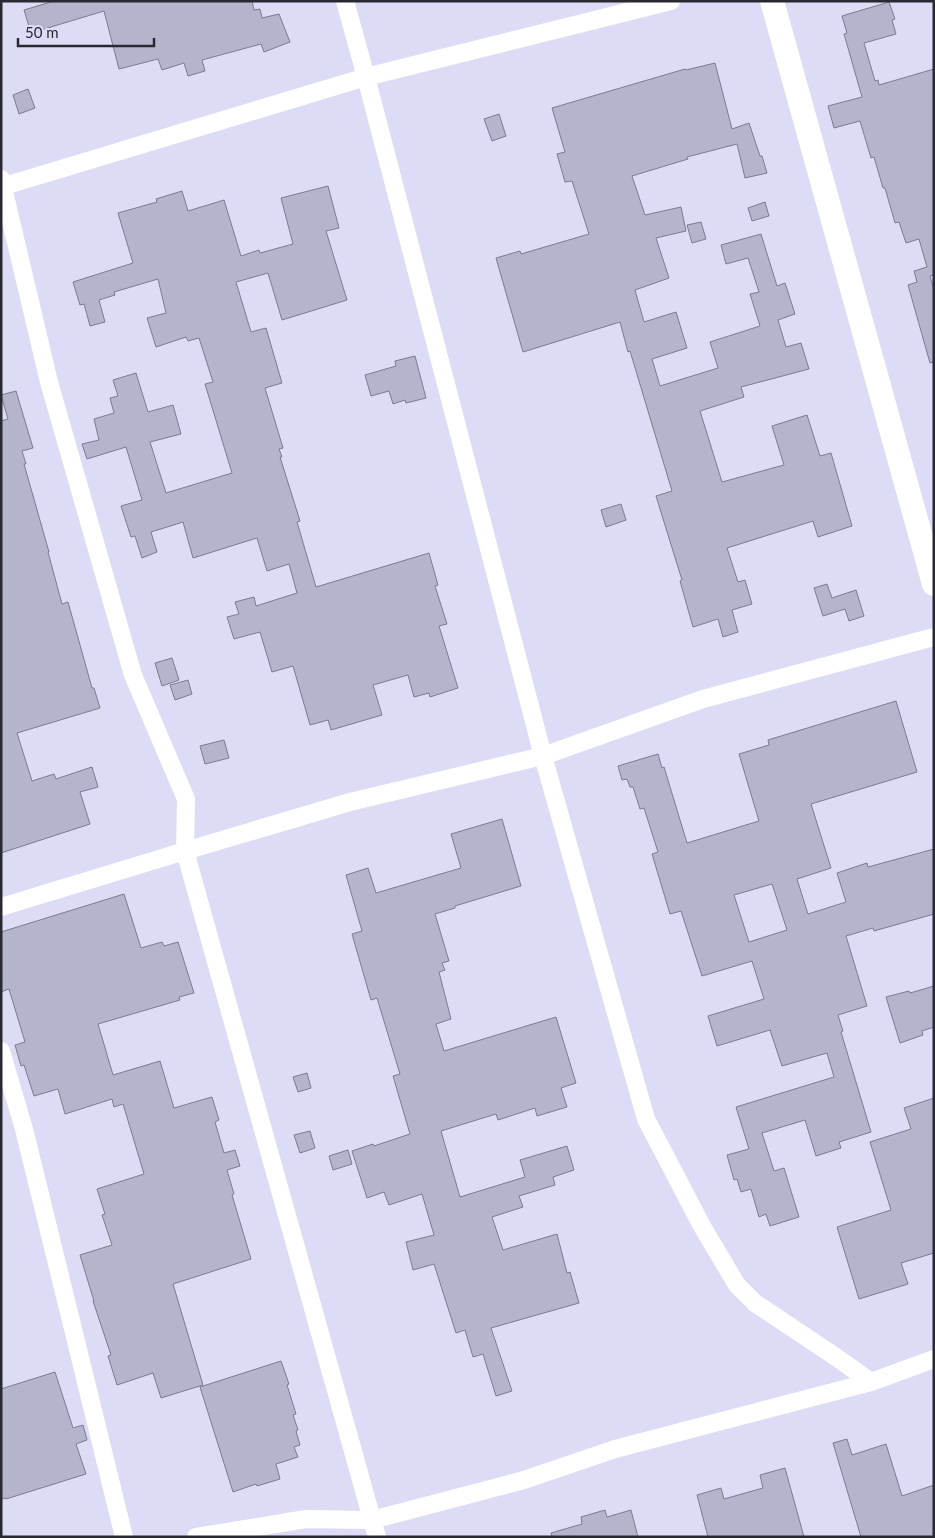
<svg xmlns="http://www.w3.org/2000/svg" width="935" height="1538" font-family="Lato,sans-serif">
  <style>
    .building { fill: #b5b4cd; stroke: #7b7b92; fill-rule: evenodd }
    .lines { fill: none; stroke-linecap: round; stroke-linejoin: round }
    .street { stroke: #fff; stroke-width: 18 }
    .secondary { stroke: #fff; stroke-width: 24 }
  </style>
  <rect width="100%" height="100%" fill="#dcdcf6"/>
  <g class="building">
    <polygon points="54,1 252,1 254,10 260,9 262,18 279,14 290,42 264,52 261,44 202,60 205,71 188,76 184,63 162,70 158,59 119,69 104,11 31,33 24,10"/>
    <polygon points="889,2 895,19 892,20 896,34 864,43 875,81 878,80 879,85 934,69 934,275 930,276 934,290 934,362 930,363 908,285 917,282 914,271 927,267 919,239 906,243 899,222 895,223 885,188 883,188 874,157 871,158 860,121 834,128 828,106 862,97 844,34 847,33 842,16"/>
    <polygon points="715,63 732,129 749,123 760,156 762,156 767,173 745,178 737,144 687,157 688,159 632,176 645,215 681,207 686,231 656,238 669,278 635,290 644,322 676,312 687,348 652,359 660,386 718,368 710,342 760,326 750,294 759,292 748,258 726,264 721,245 761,234 777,286 785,283 795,314 778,320 786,347 801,343 809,369 741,387 744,397 700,411 722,482 784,465 772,426 807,415 820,456 831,453 852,526 818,537 813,521 727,548 738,582 745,580 752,604 732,610 738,632 723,637 718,619 693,627 680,581 682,580 656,496 672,491 630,351 628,352 620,322 523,352 496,258 520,251 521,254 589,234 572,181 565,182 557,154 565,152 552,108 685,69 686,70"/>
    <polygon points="28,89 35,108 19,114 13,95"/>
    <polygon points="499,114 506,136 492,141 484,119"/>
    <polygon points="328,186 339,228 326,231 347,300 282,320 268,273 236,282 251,332 266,328 282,383 265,388 283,448 279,449 282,457 280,457 300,521 297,522 316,587 429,553 438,585 435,586 447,624 439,626 458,688 430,697 429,693 414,697 408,675 373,685 382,715 331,730 328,720 310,725 293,666 272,672 260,632 234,639 227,617 239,614 235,602 254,597 256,606 297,593 289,564 267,571 257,538 193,558 183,522 151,532 157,552 142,558 135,536 131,537 121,506 142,500 126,447 87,459 82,444 99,440 94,419 114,413 110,398 118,396 113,380 136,373 148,412 173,405 181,434 150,442 166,493 232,473 205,384 213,382 199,338 188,341 186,337 156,347 147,318 166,313 158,279 114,292 115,295 99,300 105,322 90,326 84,304 80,305 73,282 133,263 118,213 157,202 156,199 182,191 188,211 224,200 241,256 259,250 260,253 293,244 281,198"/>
    <polygon points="765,202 769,216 752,221 748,208"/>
    <polygon points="701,222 706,239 692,243 687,225"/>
    <polygon points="415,356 426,398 406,403 405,400 393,404 389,391 371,396 365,375 396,366 395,361"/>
    <polygon points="16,391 33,448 22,451 26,464 24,464 49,552 48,552 62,604 68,602 92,688 94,688 100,708 17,733 32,781 54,774 56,779 92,767 98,787 80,792 90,824 1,853 1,421 8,419 1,395"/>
    <polygon points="621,504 626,520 606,527 601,510"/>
    <polygon points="827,584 832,598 856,590 864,616 849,621 845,609 823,616 814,588"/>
    <polygon points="172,658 179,680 162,686 155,663"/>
    <polygon points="188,680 192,694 175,700 170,685"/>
    <path d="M 896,701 L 917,772 L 811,804 L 831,868 L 797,879 L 808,914 L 846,902 L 837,873 L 867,863 L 868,867 L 934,849 L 934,914 L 874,931 L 873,928 L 846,936 L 867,1006 L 838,1015 L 843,1031 L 841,1032 L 871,1132 L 839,1142 L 841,1148 L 816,1156 L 805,1120 L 762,1133 L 774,1171 L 784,1168 L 799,1217 L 770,1226 L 766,1214 L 759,1217 L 751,1189 L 741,1192 L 737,1179 L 734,1180 L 727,1155 L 749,1149 L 736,1107 L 834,1077 L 827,1053 L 782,1066 L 770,1030 L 717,1046 L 708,1016 L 764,999 L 752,961 L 702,976 L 681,911 L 670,914 L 652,854 L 658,852 L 644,808 L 640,809 L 633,787 L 630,787 L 627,779 L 622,780 L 618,766 L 658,754 L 662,768 L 664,767 L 687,843 L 759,821 L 739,754 L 769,745 L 768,740 ZM 772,884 L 787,930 L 749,942 L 734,895 Z"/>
    <polygon points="224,740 229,758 205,764 200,746"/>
    <polygon points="502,819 521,886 455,906 455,908 435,914 449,961 442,963 445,970 439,972 451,1019 436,1024 444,1051 556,1017 576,1083 561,1088 567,1107 537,1116 535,1108 498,1120 496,1114 441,1131 460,1197 525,1177 520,1160 567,1146 574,1170 553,1177 555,1185 519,1196 523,1207 492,1217 503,1250 557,1234 567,1273 570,1272 579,1303 491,1328 512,1391 496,1396 483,1354 473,1357 465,1330 456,1333 434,1264 413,1270 406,1242 434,1235 422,1194 389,1205 384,1192 367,1198 352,1151 373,1144 374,1146 410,1134 393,1076 400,1074 377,998 371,1000 352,934 362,931 346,875 368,868 376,893 461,868 451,834"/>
    <polygon points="124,894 141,948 162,942 164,946 178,942 194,993 179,997 180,1000 98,1024 113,1075 160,1061 174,1108 212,1097 219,1120 215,1122 224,1153 235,1150 240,1166 227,1170 234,1194 232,1195 251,1259 173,1284 203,1385 161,1398 153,1373 117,1385 108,1356 111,1355 93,1301 94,1301 80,1255 112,1245 102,1215 105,1214 97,1189 144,1174 123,1104 114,1107 112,1099 65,1114 58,1089 34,1096 24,1065 21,1066 15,1045 25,1042 9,989 1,992 1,932"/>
    <polygon points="934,986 934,1027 922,1031 923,1035 900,1043 886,997 909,991 910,993"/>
    <polygon points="307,1073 311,1088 298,1092 293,1077"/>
    <polygon points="934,1098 934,1253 901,1263 908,1284 859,1299 837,1227 891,1210 870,1142 911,1129 904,1108"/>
    <polygon points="310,1131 315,1148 300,1153 294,1135"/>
    <polygon points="348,1150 352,1164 333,1170 329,1156"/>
    <polygon points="281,1361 289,1384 287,1385 296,1414 293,1415 298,1430 296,1431 300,1445 294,1447 298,1457 276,1464 280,1479 257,1486 256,1484 233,1492 200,1387"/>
    <polygon points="55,1372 73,1428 83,1425 87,1440 76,1444 86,1474 6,1499 6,1498 1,1499 1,1389"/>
    <polygon points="847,1439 852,1455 886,1444 902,1496 934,1485 934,1537 861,1537 833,1443"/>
    <polygon points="785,1468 804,1537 708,1537 697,1495 721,1488 724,1499 763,1488 760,1475"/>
    <polygon points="605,1510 607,1517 631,1510 638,1537 552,1537 551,1533 582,1524 581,1517"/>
  </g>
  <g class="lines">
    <g class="street">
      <polyline points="345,1 366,77 543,756 646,1119 703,1228 737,1285 755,1303 836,1357 871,1382 934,1359"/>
      <polyline points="1,179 49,382 133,675 186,799 185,851 377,1537"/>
      <polyline points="1,187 366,77 671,1"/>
      <polyline points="1,907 185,851 350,802 543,756 703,699 934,637"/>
      <polyline points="1,1051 24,1129 124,1537"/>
      <polyline points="196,1537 306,1519 372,1520 524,1480 615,1449 871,1382"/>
    </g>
    <polyline class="secondary" points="772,1 934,584"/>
  </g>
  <rect width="935" height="1538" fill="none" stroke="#292932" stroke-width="5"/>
  <path d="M18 38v8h136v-8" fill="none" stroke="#292932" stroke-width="2.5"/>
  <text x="25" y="38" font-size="15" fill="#292932" stroke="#dcdcf6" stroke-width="4" paint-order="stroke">50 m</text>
</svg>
